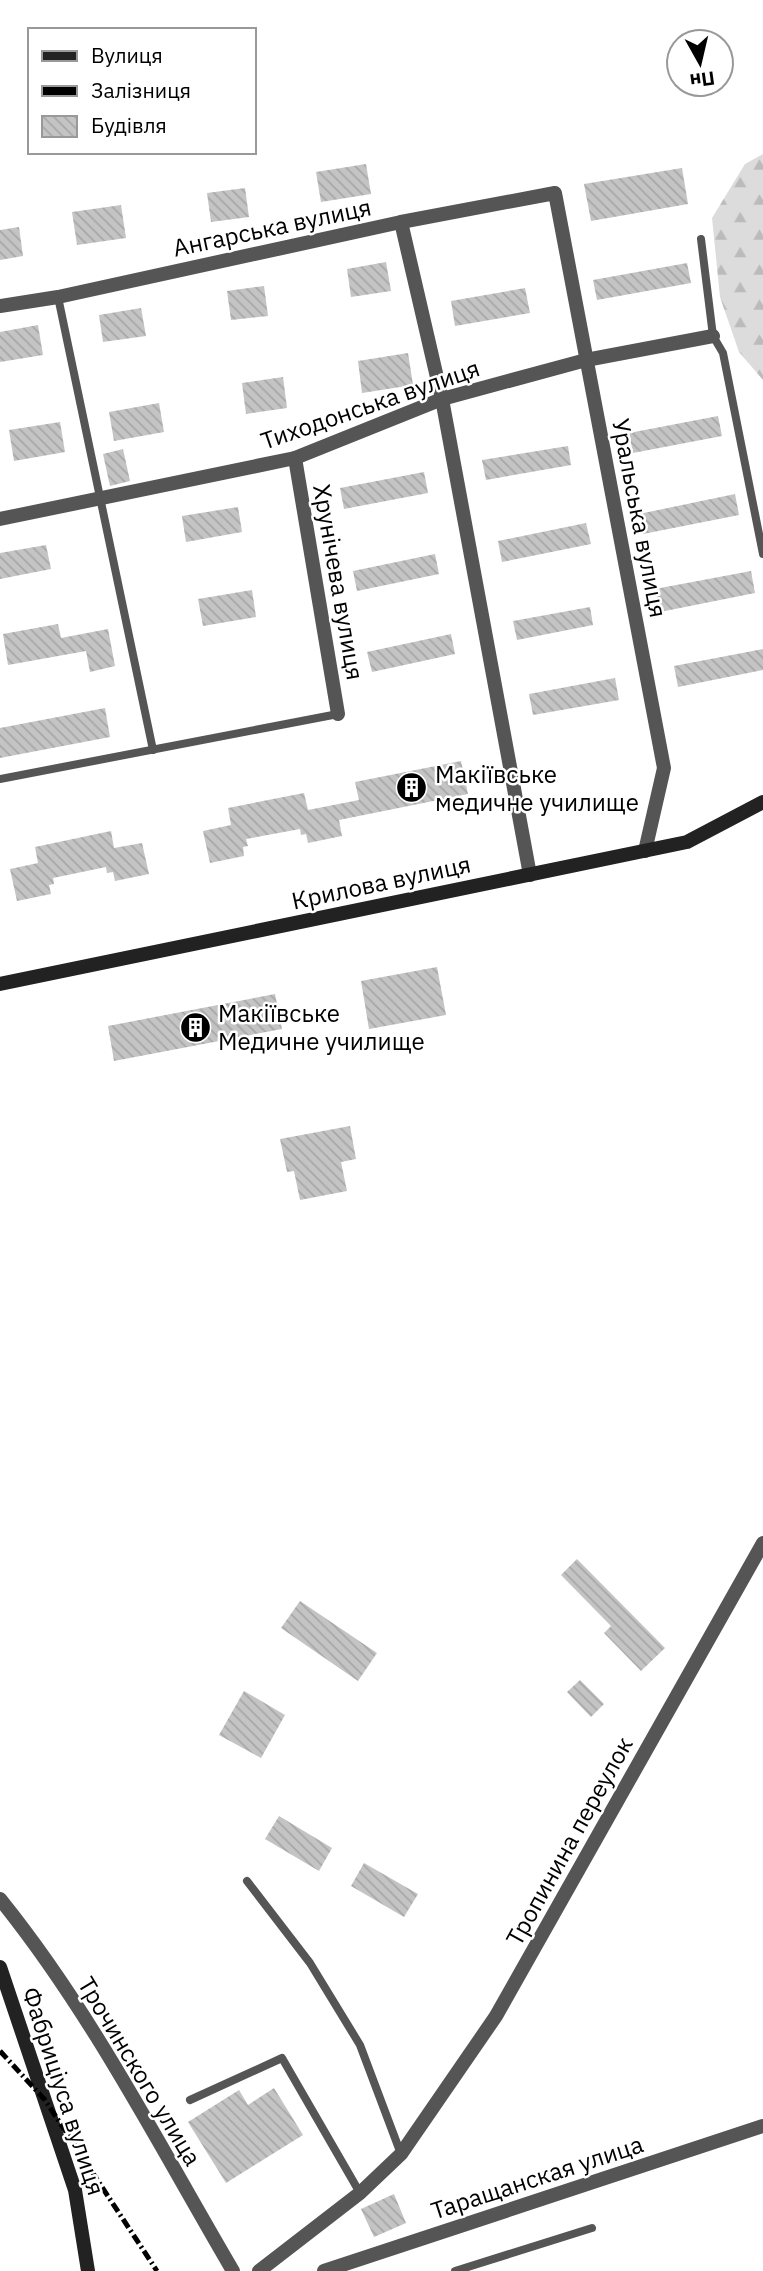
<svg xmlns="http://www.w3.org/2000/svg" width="763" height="2271" font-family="'IBM Plex Sans',sans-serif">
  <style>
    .forest { fill: url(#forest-firs) }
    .building { fill: url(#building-back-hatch) }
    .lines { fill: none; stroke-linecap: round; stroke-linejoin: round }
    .service { stroke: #555; stroke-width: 8 }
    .minor { stroke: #555; stroke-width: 14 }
    .secondary { stroke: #222; stroke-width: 14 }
    .rail { stroke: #000; stroke-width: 5; stroke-dasharray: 10 3.5 2 3.5; stroke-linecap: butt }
    .labels { text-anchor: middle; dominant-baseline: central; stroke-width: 5; stroke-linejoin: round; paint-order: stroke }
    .street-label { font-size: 24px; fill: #000; stroke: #fff }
    .poi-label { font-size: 24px; fill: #000; stroke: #fff; text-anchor: start }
  </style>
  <defs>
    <pattern id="forest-firs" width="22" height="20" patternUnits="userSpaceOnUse" patternTransform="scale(1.75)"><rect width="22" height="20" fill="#dcdcdc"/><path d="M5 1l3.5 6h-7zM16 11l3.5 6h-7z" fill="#bbb"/></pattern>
    <pattern id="building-back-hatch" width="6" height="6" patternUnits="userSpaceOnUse" patternTransform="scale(1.75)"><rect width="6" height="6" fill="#c4c4c4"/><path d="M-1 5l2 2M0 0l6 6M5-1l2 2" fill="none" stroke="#a7a7a7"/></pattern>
  </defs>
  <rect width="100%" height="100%" fill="#fff"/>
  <polygon class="forest" points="763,154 763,380 739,352 720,297 712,218 745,164"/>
  <g class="building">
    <polygon points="366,164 371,194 321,202 316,172"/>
    <polygon points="682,168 688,204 591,221 584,184"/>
    <polygon points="245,188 249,217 211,222 207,193"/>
    <polygon points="121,205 126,238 77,245 72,212"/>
    <polygon points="19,227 23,256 0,260 0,230"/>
    <polygon points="386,262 391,291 351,297 347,269"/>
    <polygon points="687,263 691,283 597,300 593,280"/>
    <polygon points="264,286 268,316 231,320 227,291"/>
    <polygon points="525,288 530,313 455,326 451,301"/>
    <polygon points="141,308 146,336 103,342 99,315"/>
    <polygon points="38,325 43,355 0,362 0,332"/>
    <polygon points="408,353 413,385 362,393 358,361"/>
    <polygon points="283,377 287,408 246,414 242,383"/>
    <polygon points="159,403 164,432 114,441 109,412"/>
    <polygon points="718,416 722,436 633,453 629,433"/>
    <polygon points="60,422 65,452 14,461 9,430"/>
    <polygon points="568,446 571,465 486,480 482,460"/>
    <polygon points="123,449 130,481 110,486 103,454"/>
    <polygon points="424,472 428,493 344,509 340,488"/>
    <polygon points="735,494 739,515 643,534 639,514"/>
    <polygon points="238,507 242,532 186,542 182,516"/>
    <polygon points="586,523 591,544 502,562 498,541"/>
    <polygon points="46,545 51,569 0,579 0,553"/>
    <polygon points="435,554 439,574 357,591 353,571"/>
    <polygon points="751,571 755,593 660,612 655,589"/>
    <polygon points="252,590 256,617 203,626 198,599"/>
    <polygon points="590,607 593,625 517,640 513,621"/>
    <polygon points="58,624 61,638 108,629 115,666 90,672 86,651 8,665 3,634"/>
    <polygon points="451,634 455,654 372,672 367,652"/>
    <polygon points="763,649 763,670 678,687 674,666"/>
    <polygon points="615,678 619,700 533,715 529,694"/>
    <polygon points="105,708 110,737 0,758 0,728"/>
    <polygon points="461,761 468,794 339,820 342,836 308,843 306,834 301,835 300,829 246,839 248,846 243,847 244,856 210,863 203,831 231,825 228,808 304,793 308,810 359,800 355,782"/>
    <polygon points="111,831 114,848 142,843 149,874 115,881 113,872 107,873 106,867 53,878 54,884 49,885 51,894 17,901 10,869 38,863 35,847"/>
    <polygon points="437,967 446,1015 369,1029 361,981"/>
    <polygon points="275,994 282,1029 114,1061 108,1026"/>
    <polygon points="350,1126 356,1159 341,1162 347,1191 300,1200 294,1171 287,1172 280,1139"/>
    <polygon points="577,1559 665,1648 641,1671 604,1633 611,1626 561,1575"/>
    <polygon points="300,1601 377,1653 358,1681 281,1628"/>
    <polygon points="580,1680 604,1704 591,1717 567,1692"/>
    <polygon points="244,1691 285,1715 261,1758 219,1735"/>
    <polygon points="279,1816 332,1848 319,1871 265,1839"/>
    <polygon points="364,1863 418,1894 404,1917 351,1886"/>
    <polygon points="274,2088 303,2135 226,2183 188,2122 239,2090 248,2105"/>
    <polygon points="394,2194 406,2223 374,2237 361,2209"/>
  </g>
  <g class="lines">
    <g class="service">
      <polyline points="701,239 713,336 723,353 763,554"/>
      <polyline points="58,297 153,750"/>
      <polyline points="0,779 338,714"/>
      <polyline points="247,1881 310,1963 360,2045 401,2154"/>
      <polyline points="190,2100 282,2058 360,2193"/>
      <polyline points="455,2271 592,2228"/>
    </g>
    <g class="minor">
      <polyline points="401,222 442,399 530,875"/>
      <polyline points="0,306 58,297 401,222 555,193 664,768 645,851"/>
      <polyline points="295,458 338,714"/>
      <polyline points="0,519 295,458 442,399 586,360 713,336"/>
      <path d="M 0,1899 C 92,2013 159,2145 233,2271"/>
      <polyline points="259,2271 360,2193 401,2154 496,2016 763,1543"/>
      <polyline points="324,2271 763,2126"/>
    </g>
    <g class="secondary">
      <polyline points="0,984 687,842 763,802"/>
      <polyline points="0,1967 75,2190 88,2271"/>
    </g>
    <polyline class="rail" points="0,2051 45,2100 157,2271"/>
  </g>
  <defs>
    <symbol id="building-disc" viewBox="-11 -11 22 22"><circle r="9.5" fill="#000" stroke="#fff"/><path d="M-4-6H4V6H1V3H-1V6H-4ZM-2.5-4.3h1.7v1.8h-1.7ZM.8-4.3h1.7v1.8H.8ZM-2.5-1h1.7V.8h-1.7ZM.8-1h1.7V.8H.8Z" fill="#fff"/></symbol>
  </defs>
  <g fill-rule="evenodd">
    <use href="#building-disc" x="394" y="770" width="35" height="35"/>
    <use href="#building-disc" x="178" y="1010" width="35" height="35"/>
  </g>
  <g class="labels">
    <g class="street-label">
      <text transform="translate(272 227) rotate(-12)">Ангарська вулиця</text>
      <text transform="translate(370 404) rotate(-19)">Тиходонська вулиця</text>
      <text transform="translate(640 518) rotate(79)">Уральська вулиця</text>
      <text transform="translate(339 582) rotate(80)">Хрунічева вулиця</text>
      <text transform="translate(381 882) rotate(-12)">Крилова вулиця</text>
      <text transform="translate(569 1841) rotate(-61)">Тропинина переулок</text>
      <text transform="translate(140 2071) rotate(59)">Трочинского улица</text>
      <text transform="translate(64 2091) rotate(72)">Фабриціуса вулиця</text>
      <text transform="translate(537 2177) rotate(-18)">Таращанская улица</text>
    </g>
    <g class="poi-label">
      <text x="435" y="774">Макіївське<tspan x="435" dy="28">медичне училище</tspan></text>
      <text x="218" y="1013">Макіївське<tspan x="218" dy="28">Медичне училище</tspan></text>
    </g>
  </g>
  <rect x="28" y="28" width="228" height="126" fill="#ffffff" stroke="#999999" stroke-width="2"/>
  <rect x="42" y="51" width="35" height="10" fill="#222222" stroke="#999999" stroke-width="2"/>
  <text x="91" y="63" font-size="21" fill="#000000">Вулиця</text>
  <rect x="42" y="86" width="35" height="10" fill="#000000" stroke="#999999" stroke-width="2"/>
  <text x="91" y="98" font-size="21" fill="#000000">Залізниця</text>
  <rect x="42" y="116" width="35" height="21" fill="url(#building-back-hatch)" stroke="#999999" stroke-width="2"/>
  <text x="91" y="133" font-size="21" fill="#000000">Будівля</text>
  <g transform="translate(700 63) rotate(172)"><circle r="33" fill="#ffffff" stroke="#999999" stroke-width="2"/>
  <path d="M0-5L12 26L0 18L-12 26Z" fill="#000000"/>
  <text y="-10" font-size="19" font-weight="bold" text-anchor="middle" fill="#000000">Пн</text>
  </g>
</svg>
